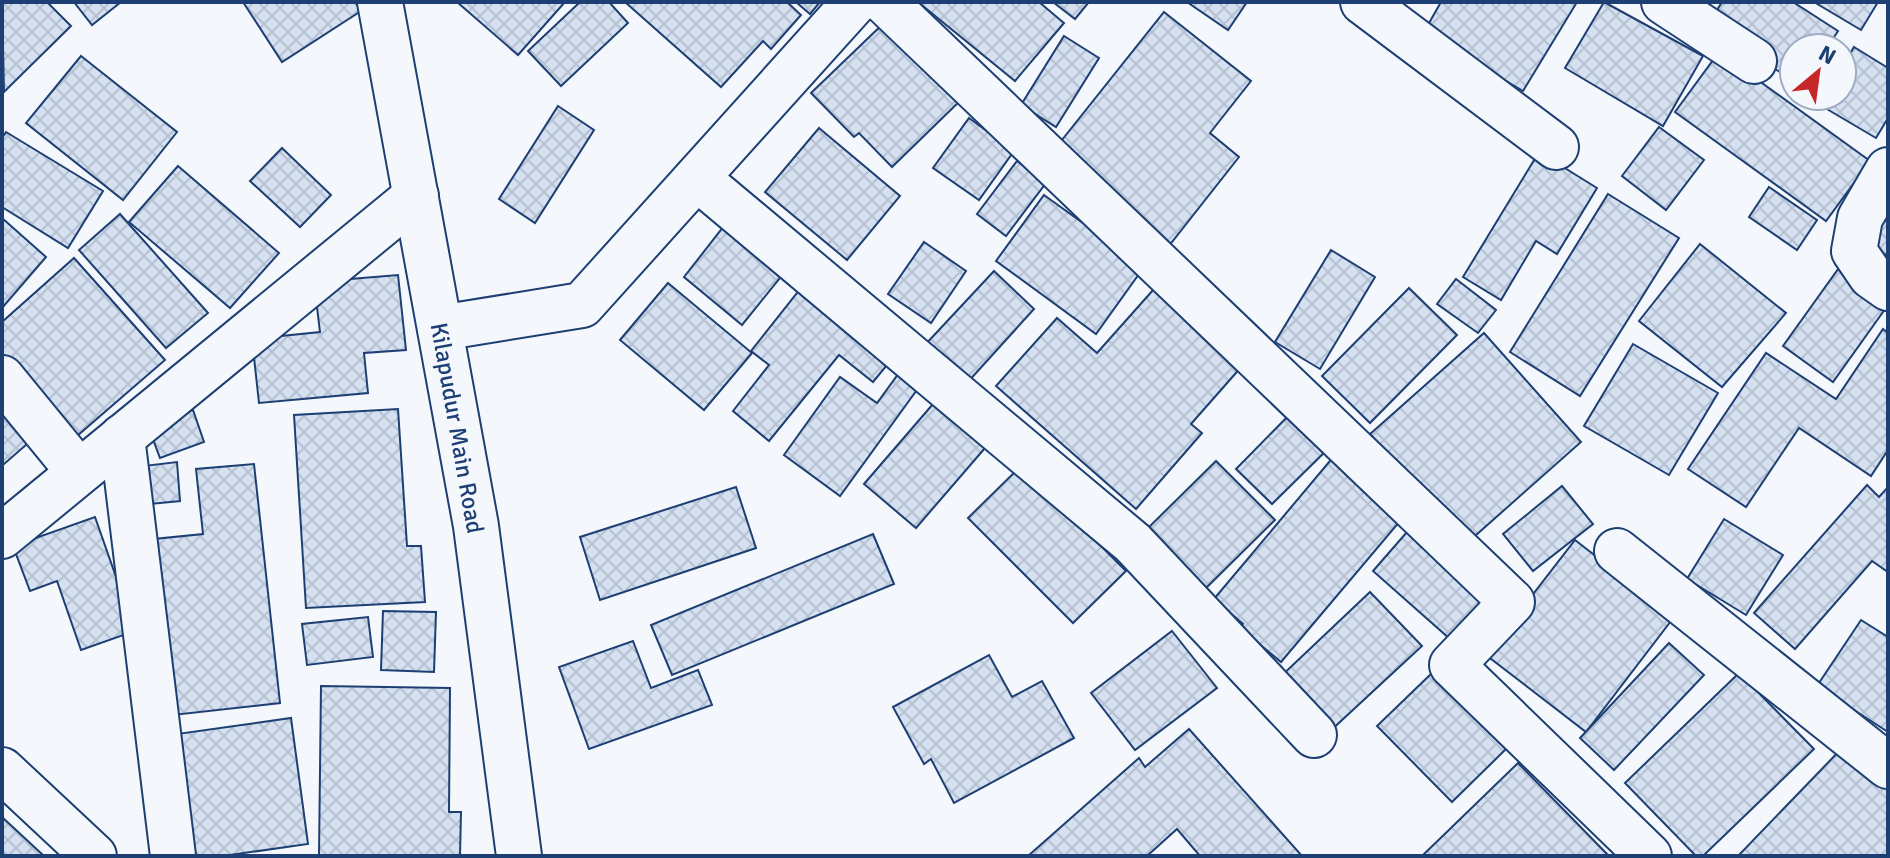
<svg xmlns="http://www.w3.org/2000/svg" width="1890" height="858" font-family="Signika,sans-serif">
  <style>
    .building { fill: url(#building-cross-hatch); stroke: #1d3f73; stroke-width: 2 }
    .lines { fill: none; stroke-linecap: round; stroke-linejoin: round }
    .minor-casing { stroke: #1d3f73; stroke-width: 48 }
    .tertiary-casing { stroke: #1d3f73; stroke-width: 48 }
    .minor { stroke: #f4f7fb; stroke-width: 44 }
    .tertiary { stroke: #f4f7fb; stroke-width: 44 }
    .labels { text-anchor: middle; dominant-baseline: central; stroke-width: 6; stroke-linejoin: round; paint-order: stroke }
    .street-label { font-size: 24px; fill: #1d3f73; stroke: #f4f7fb }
  </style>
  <defs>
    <pattern id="building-cross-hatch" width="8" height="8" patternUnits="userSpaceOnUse" patternTransform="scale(2)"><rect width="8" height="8" fill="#d5e0f0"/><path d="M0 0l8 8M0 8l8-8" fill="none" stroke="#b6c1d1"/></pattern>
  </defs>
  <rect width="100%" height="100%" fill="#f4f7fb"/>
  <g class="building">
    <polygon points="2,2 47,2 71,26 4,92"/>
    <polygon points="74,2 121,2 92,25"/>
    <polygon points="243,2 355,2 361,11 282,62"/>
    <polygon points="457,2 565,2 518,55"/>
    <polygon points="580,2 609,2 628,23 561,86 528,51"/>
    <polygon points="625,2 787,2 801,15 771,49 763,41 721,87"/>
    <polygon points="796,2 820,2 810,14"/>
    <polygon points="918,2 1039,2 1064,23 1015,81"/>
    <polygon points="1053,2 1089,2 1075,19"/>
    <polygon points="1187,2 1247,2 1228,30"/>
    <polygon points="1441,2 1577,2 1523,91 1424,32"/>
    <polygon points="1604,2 1703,56 1663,126 1565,68"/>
    <polygon points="1722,2 1793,2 1838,31 1827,48 1794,48 1794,81 1707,26"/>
    <polygon points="1814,2 1878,2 1861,30"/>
    <polygon points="1164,12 1251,81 1210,133 1239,157 1168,247 1050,155"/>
    <polygon points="887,20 964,97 892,167 859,133 854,137 811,93"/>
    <polygon points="1064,36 1099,58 1056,127 1021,105"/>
    <polygon points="1854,47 1888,68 1888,118 1876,138 1820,105 1825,96 1842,96 1842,67"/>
    <polygon points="1719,52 1870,161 1826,221 1675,112"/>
    <polygon points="81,56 177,132 123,200 26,123"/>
    <polygon points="558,106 594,130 535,223 499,199"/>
    <polygon points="969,118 1014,151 979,200 933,168"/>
    <polygon points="1659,127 1704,160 1666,210 1622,176"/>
    <polygon points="819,128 900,196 847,260 765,192"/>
    <polygon points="6,132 103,191 68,248 2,207 2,138"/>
    <polygon points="282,148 331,195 300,227 250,181"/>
    <polygon points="1539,152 1597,188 1557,254 1536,241 1501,300 1463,277"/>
    <polygon points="1017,161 1046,183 1006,236 977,214"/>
    <polygon points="178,166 279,253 230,308 129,222"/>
    <polygon points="1769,187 1817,220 1797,250 1749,217"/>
    <polygon points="1608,194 1679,238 1580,396 1510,352"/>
    <polygon points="1044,195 1144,267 1096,334 996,261"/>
    <polygon points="1888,196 1888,256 1864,243"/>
    <polygon points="120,214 208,313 166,348 79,250"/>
    <polygon points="2,218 46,257 2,308"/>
    <polygon points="724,226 784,273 742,325 684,277"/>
    <polygon points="924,242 966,271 931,323 888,294"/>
    <polygon points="1700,244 1786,313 1722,387 1639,321"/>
    <polygon points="1331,250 1375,277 1320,369 1275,342"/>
    <polygon points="74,258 165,360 70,442 2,366 2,322"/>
    <polygon points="1841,265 1888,305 1833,382 1783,346"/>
    <polygon points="994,271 1034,309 966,384 924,346"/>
    <polygon points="398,275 406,350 364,353 368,393 259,403 252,339 320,332 314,282"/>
    <polygon points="1456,279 1496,310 1478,333 1437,304"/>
    <polygon points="1162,280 1250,357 1191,424 1202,433 1136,509 996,386 1057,318 1097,353"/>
    <polygon points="668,283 752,353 704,410 620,340"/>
    <polygon points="801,288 892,359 873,382 839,355 769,441 733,411 769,365 751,351"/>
    <polygon points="1409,288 1457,335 1370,423 1322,376"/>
    <polygon points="1883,329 1888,333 1888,450 1871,476 1799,428 1746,507 1688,469 1766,353 1836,399"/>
    <polygon points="1484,333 1581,442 1467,543 1370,434"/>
    <polygon points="1633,344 1718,393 1669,475 1584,426"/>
    <polygon points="899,373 919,387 840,496 784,455 840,377 877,403"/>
    <polygon points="2,401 34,438 3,465 2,464"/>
    <polygon points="933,404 985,448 916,528 864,484"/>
    <polygon points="1299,405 1335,442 1272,504 1236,469"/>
    <polygon points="398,409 407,546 421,546 425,602 306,608 294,415"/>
    <polygon points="193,410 204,442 160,458 148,426"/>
    <polygon points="1340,449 1411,508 1281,662 1240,628 1243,624 1214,599"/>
    <polygon points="1216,461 1275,520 1202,592 1144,532"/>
    <polygon points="177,462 180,501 140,505 135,467"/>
    <polygon points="254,464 280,703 173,715 154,539 203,534 196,469"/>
    <polygon points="1021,466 1126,571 1073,623 968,518"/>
    <polygon points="1867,485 1879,497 1888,487 1888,572 1872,561 1795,649 1754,613"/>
    <polygon points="1562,486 1593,524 1533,571 1503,534"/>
    <polygon points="736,487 756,548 600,600 580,537"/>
    <polygon points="95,517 135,631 81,650 57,581 30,591 13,546"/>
    <polygon points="1724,519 1783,555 1746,615 1687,579"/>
    <polygon points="1414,524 1492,592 1450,639 1373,571"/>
    <polygon points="873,534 894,584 672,675 651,625"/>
    <polygon points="1575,540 1674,617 1586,732 1486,655"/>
    <polygon points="1370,592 1422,646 1328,733 1277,680"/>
    <polygon points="383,611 436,612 434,672 381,670"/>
    <polygon points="368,617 373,657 307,665 302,624"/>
    <polygon points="1861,620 1888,637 1888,732 1817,686"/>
    <polygon points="1172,631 1217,688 1135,750 1091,693"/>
    <polygon points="633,641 651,688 698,670 712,705 589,749 559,667"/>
    <polygon points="1669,643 1704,675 1614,770 1580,738"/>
    <polygon points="989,655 1012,697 1042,681 1074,738 954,803 931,759 924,764 893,707"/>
    <polygon points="1739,673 1814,749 1703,856 1696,856 1625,783"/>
    <polygon points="1431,674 1506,749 1452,802 1377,726"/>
    <polygon points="321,686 450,688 449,812 461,812 460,856 319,856"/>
    <polygon points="291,718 308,844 223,856 189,856 177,734"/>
    <polygon points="1189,729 1302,856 1200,856 1177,829 1147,856 1028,856 1139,758 1145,767"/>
    <polygon points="1844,746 1888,788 1888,856 1738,856"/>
    <polygon points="1518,763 1609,856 1422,856"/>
    <polygon points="2,817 44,856 2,856"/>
  </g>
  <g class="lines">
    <defs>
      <g id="minor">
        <polyline points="885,2 1512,602 1452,665 1649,856"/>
        <polyline points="1363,2 1556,147"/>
        <polyline points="1664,2 1754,61"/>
        <polyline points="1888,170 1860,218 1854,251 1871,276 1888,288"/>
        <polyline points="697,178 1133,543 1314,735"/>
        <polyline points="440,328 582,305 855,2"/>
        <polyline points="2,378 79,472"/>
        <polyline points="122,437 173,856"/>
        <polyline points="2,536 416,196"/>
        <polyline points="1617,551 1888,766"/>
        <polyline points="2,770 94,856"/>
      </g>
      <polyline id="tertiary" points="380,2 476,526 519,856"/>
    </defs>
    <use href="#minor" class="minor-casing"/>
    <use href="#tertiary" class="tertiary-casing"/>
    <use href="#minor" class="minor"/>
    <use href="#tertiary" class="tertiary"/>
  </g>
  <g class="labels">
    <g class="street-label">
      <text transform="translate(457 428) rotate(80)">Kilapudur Main Road</text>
    </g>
  </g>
  <rect width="1890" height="858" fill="none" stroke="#1d3f73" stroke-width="8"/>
  <g transform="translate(1818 72) rotate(29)"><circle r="38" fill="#f4f7fb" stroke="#9eadc5" stroke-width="2"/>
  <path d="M0-6L14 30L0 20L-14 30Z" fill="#c62828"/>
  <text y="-12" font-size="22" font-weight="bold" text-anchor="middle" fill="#1d3f73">N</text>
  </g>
</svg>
